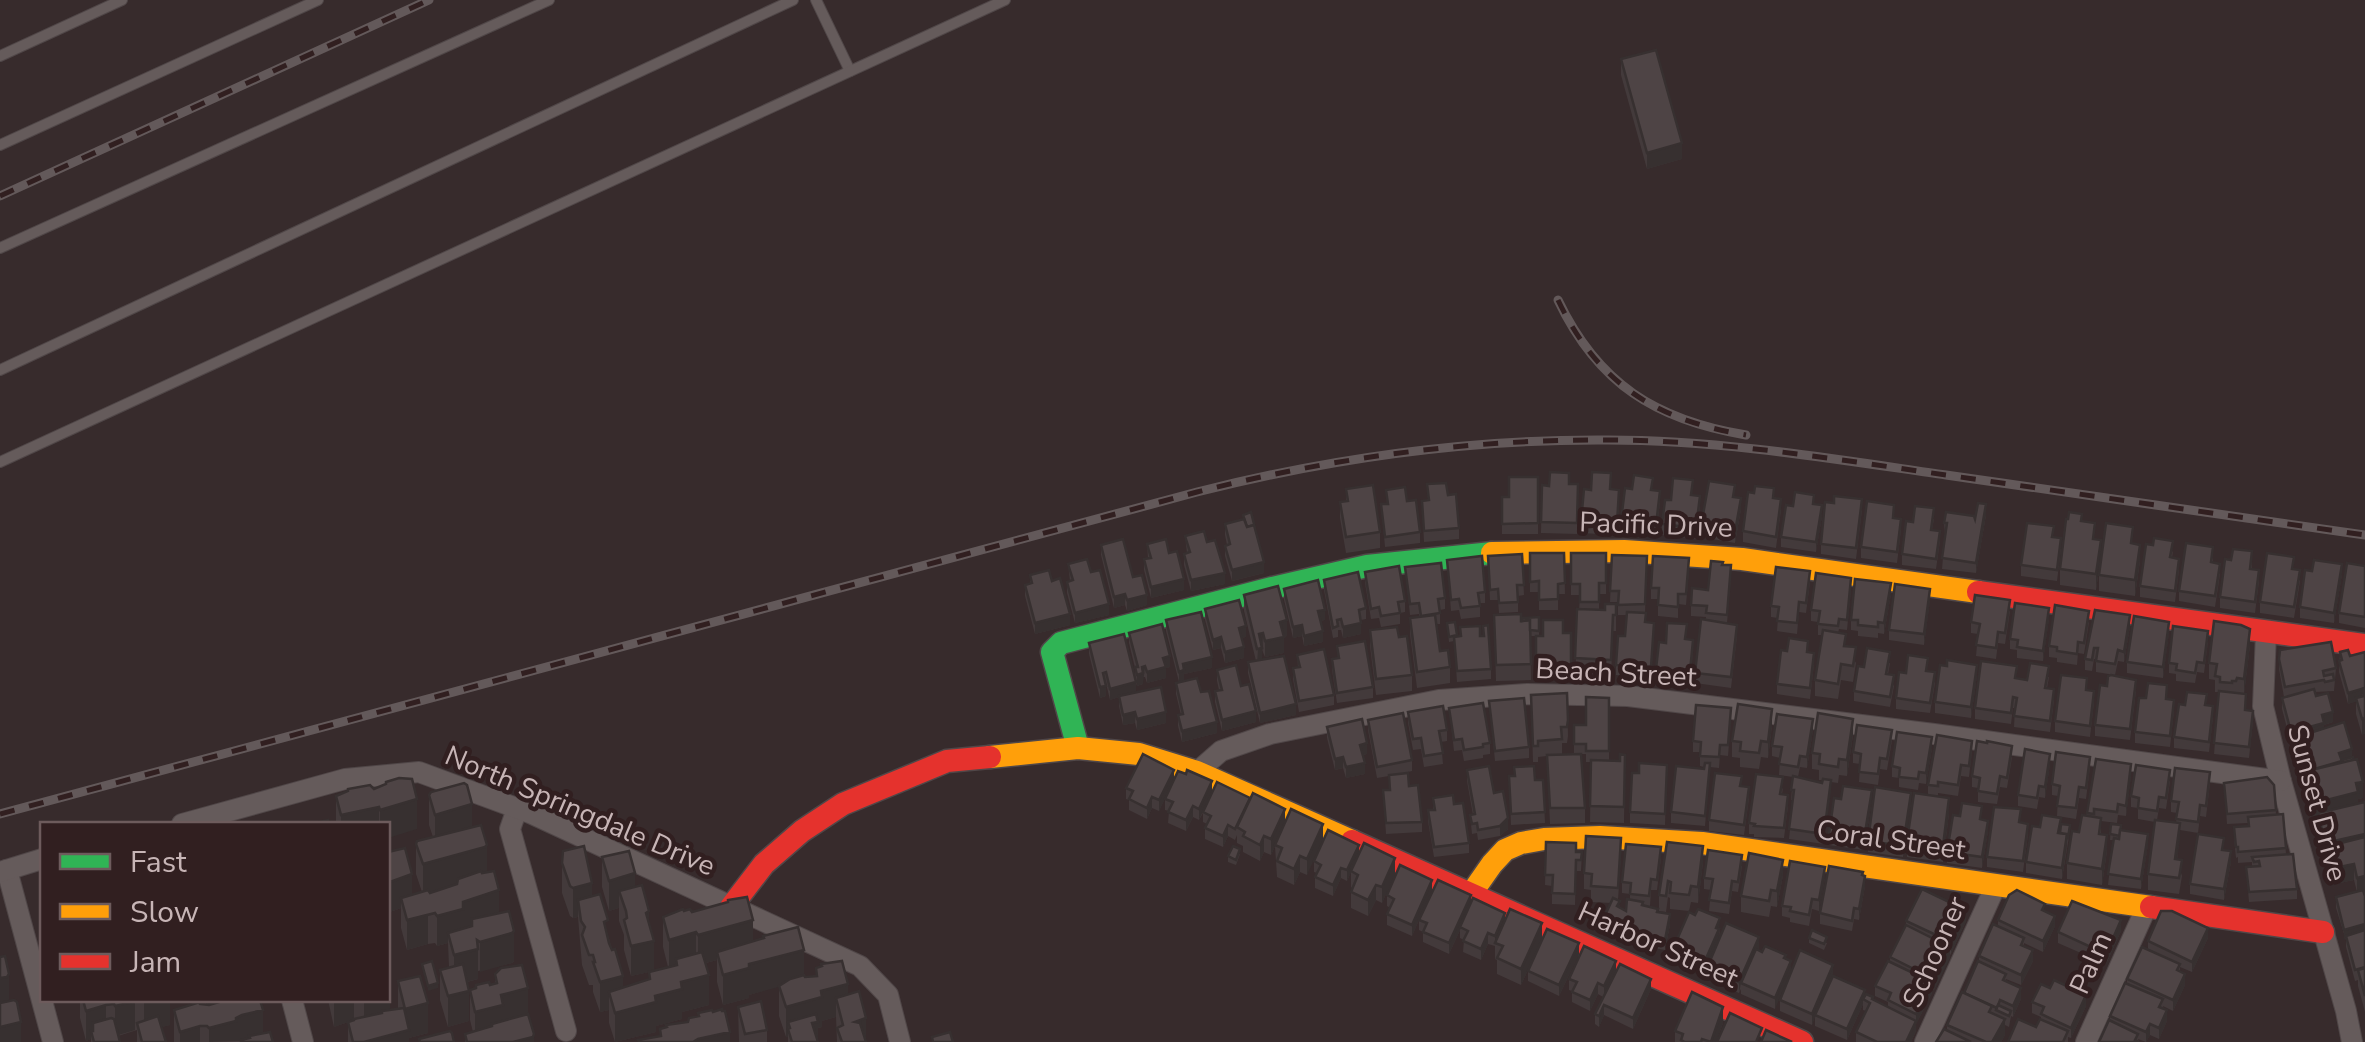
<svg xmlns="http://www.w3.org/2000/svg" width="2365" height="1042" font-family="'Nunito Sans',sans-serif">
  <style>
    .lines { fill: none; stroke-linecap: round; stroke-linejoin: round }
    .lane-casing { stroke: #504748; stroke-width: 12 }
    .street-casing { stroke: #504748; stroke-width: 22 }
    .fast-casing { stroke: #504748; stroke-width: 25 }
    .slow-casing { stroke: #504748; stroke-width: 25 }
    .jam-casing { stroke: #504748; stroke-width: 25 }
    .lane { stroke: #655b5b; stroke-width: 10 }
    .street { stroke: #655b5b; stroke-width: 20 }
    .fast { stroke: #30b455; stroke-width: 22 }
    .slow { stroke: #ff9f0a; stroke-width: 22 }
    .jam { stroke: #e5322d; stroke-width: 22 }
    .rail-casing { stroke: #63595a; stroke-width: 9 }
    .rail { stroke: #311f20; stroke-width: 5; stroke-dasharray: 15; stroke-linecap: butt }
    .wall { fill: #433a3b }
    .shaded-wall { fill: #373030 }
    .building { fill: #4e4445; stroke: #373030; stroke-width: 2.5 }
    .labels { text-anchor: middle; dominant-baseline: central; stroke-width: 9; stroke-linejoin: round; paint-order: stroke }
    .street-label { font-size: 28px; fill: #c7b5b6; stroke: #311f20 }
  </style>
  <rect width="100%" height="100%" fill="#372b2c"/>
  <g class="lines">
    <defs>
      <g id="lane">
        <polyline points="816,0 850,71"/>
        <polyline points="0,56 122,0"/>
        <polyline points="0,145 318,0"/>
        <polyline points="0,248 549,0"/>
        <polyline points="0,370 793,0"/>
        <polyline points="0,462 1005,0"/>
      </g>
      <g id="street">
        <polyline points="2266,633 2263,706 2281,781 2346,1011 2352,1042"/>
        <polyline points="1197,772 1221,751 1270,734 1439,700 1527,694 1628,696 1934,734 2281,781"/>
        <polyline points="517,809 510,829 566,1031"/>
        <polyline points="182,824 345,779 419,772 530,813 860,966 888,995 900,1042"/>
        <polyline points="7,870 53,1042"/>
        <polyline points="0,872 42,859"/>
        <polyline points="292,1000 303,1042"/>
        <polyline points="1925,1042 1996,885"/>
        <polyline points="2086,1042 2147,906"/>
      </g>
      <polyline id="fast" points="1078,748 1052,652 1061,643 1272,588 1367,566 1492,553"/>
      <g id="slow">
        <polyline points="1492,553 1624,551 1742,559 1978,592"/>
        <polyline points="990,757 1078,748 1139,754 1197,772 1352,841"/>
        <polyline points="1471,894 1492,864 1505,850 1521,843 1544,839 1600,837 1702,843 2151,907"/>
      </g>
      <g id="jam">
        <polyline points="1978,592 2365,645"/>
        <polyline points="1352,841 1802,1042"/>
        <polyline points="731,907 764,864 802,831 843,804 947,761 990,757"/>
        <polyline points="2151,907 2323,932"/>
      </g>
    </defs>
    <use href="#lane" class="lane-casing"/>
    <use href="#street" class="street-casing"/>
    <use href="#fast" class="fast-casing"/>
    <use href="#slow" class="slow-casing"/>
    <use href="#jam" class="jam-casing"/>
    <use href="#lane" class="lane"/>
    <use href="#street" class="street"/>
    <use href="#fast" class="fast"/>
    <use href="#slow" class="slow"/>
    <use href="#jam" class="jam"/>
    <defs>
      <g id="rail">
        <polyline points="0,196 429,0"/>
        <path d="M 1558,300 C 1598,384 1656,420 1746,435"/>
        <path d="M 0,814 L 1197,492 C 1331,458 1469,439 1608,440 C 1721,440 1834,459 1946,475 C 2086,495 2225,515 2365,535"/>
      </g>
    </defs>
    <use href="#rail" class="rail-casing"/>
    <use href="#rail" class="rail"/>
  </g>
  <g class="wall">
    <polygon points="1621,59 1682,159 1647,169 1621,75"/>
    <polygon points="1538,477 1538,534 1502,534 1502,497 1509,497"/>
    <polygon points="1427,484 1448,495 1459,528 1459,539 1424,542 1422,501 1428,500"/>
    <polygon points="1578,484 1577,534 1541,533 1542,485"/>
    <polygon points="1346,489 1380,532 1380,548 1346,553 1340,518 1340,502 1346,501"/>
    <polygon points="1611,489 1619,501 1617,535 1581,533 1581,522"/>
    <polygon points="1386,490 1407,501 1420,532 1420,543 1385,547 1381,504 1387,504"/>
    <polygon points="1653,490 1660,502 1656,536 1621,531 1621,521"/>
    <polygon points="1692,495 1700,507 1696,539 1662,535 1662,524 1671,500"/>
    <polygon points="1735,497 1741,509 1735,543 1701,537 1701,526"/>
    <polygon points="1774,498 1781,510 1776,548 1743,542 1743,531"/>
    <polygon points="1834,503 1862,510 1856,559 1821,554 1821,544"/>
    <polygon points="1814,504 1822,516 1816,552 1781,547 1781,537 1793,506"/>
    <polygon points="1243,515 1264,573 1232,581 1225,556 1225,546 1227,545 1225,535 1225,524 1243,519"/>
    <polygon points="1986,515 1976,573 1942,569 1945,534 1944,523 1975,519"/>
    <polygon points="1894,518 1901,530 1897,563 1861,558 1861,547"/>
    <polygon points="1934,519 1932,530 1940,541 1936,569 1902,565 1902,554 1913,522"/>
    <polygon points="2082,522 2095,539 2101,556 2096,590 2060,585 2060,569"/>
    <polygon points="1185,536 1207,542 1225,584 1191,591 1184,565 1184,554 1187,553"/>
    <polygon points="1147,544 1169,553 1184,590 1151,598 1144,570 1144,559 1148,558"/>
    <polygon points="2133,544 2140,561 2135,596 2099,591 2099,575"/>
    <polygon points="1101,545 1133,577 1147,605 1127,611 1125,605 1114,608 1101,555"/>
    <polygon points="2061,549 2057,581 2021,576 2021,565"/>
    <polygon points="2173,551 2172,558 2179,570 2175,602 2140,597 2140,586"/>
    <polygon points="1530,553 1564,553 1565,594 1558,594 1558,610 1539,610 1539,592 1530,592"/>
    <polygon points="1571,553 1606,553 1606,594 1599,594 1599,609 1605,610 1616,604 1616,631 1613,631 1611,676 1575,674 1580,595 1571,595"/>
    <polygon points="1522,554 1524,595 1518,596 1518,612 1499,613 1498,600 1490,600 1488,556"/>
    <polygon points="1612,555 1647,556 1645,613 1646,622 1654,633 1651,678 1616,675 1616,665 1625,636 1627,615 1618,615 1618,602 1610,602"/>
    <polygon points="2213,558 2213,563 2220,574 2215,607 2179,601 2179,591"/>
    <polygon points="1447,560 1485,592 1485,603 1480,603 1480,617 1461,619 1459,610 1451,611"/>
    <polygon points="2252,562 2252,569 2259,581 2255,613 2220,608 2220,597"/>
    <polygon points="1068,564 1109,615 1075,623 1067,593 1067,582 1070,581"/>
    <polygon points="1722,565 1731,576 1727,623 1737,636 1731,688 1695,683 1695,673 1706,617 1691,616 1691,605 1708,590"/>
    <polygon points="2365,566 2365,628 2339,623 2339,613"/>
    <polygon points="1405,567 1445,598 1445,609 1440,610 1440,624 1437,624 1440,651 1450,667 1450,683 1417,688 1410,634 1410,618 1419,617 1419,614 1410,615"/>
    <polygon points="1689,569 1686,605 1678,604 1678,618 1658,616 1658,599 1651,599 1651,588"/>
    <polygon points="2293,569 2300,581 2294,618 2260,613 2260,602"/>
    <polygon points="1365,572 1405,601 1405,612 1400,613 1400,624 1381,627 1379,618 1371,619 1365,583"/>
    <polygon points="2342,574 2334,623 2300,618 2300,607"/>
    <polygon points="1030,575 1052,581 1070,625 1035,634 1025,596 1025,585 1030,584"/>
    <polygon points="1324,580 1366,608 1366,619 1361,620 1361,634 1343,638 1341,630 1338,630 1338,637 1333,638 1324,590"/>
    <polygon points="1810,582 1806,613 1799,612 1797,634 1777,631 1778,618 1771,617 1771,606"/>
    <polygon points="1284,589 1325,620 1320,621 1323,642 1304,646 1302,636 1293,638 1284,600"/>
    <polygon points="1851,589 1847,630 1839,629 1838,633 1856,663 1853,682 1841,680 1838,699 1815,696 1815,680 1822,635 1818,635 1818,622 1811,621 1811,610"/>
    <polygon points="1891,594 1884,634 1878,633 1878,638 1858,636 1858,631 1851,630 1851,620"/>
    <polygon points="1244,595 1287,636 1284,637 1284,653 1265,657 1262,650 1262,660 1296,715 1260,723 1248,673 1248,662 1256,661 1244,611"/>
    <polygon points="1930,600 1924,645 1889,640 1889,630"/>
    <polygon points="1205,609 1246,637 1241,638 1244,658 1225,663 1221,648 1213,650 1205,620"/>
    <polygon points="2095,610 2130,626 2124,662 2118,661 2115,675 2096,672 2096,659 2094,659 2092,671 2085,670 2085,659"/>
    <polygon points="2010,611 2005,644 1998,643 1996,659 1976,656 1978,634 1971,633 1971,622"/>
    <polygon points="1494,615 1521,621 1539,617 1539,636 1571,633 1571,678 1536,678 1536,636 1539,636 1530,636 1531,680 1496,681"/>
    <polygon points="2049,618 2043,661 2017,658 2017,650 2010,649 2010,639"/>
    <polygon points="1166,620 1212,668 1184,674 1179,682 1166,631"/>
    <polygon points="2089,622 2084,654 2078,653 2077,665 2057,662 2057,658 2049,657 2049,646"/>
    <polygon points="1447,623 1457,637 1483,636 1491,669 1491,679 1457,682 1454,641 1449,642"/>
    <polygon points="1370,630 1399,637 1412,675 1412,691 1376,695 1370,646"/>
    <polygon points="2169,632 2163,678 2127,673 2127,662"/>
    <polygon points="1129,633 1170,667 1166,668 1166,678 1147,683 1145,677 1143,677 1143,684 1137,686 1136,682 1136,692 1166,723 1137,730 1135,723 1123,725 1119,706 1119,697 1110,700 1106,683 1106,696 1100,698 1089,654 1089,643 1135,677 1135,668 1129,643"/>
    <polygon points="1686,640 1693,651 1690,683 1656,680 1656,669 1666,643"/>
    <polygon points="2208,642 2204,673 2197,672 2195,683 2176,681 2176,674 2169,673 2169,663"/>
    <polygon points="2250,645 2244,694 2246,710 2253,721 2249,758 2214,754 2219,692 2215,692 2215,680 2209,679 2209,663"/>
    <polygon points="1337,646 1373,687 1373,698 1337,703 1332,670 1332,659 1338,658"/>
    <polygon points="2340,652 2350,656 2365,652 2362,735 2356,714 2356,701 2348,704 2339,672"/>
    <polygon points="1808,653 1814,664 1810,699 1777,694 1777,684"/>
    <polygon points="1297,655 1334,695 1334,705 1299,712 1293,679 1293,668 1298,667"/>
    <polygon points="2279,659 2336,668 2334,691 2315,692 2333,722 2324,725 2324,728 2352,757 2363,798 2358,799 2358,804 2363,893 2365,896 2365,1012 2358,986 2358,980 2355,981 2346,947 2346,940 2336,908 2336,897 2357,892 2354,880 2330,885 2318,829 2318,818 2311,820 2303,788 2303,780 2294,749 2294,742 2291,743 2282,709 2282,698 2284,697 2279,669"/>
    <polygon points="1890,663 1888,674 1894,686 1890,707 1854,701 1854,691 1864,667"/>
    <polygon points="1217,670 1256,722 1222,731 1215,702 1215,691 1219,690 1217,681"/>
    <polygon points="1927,671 1935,683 1930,713 1896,709 1896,698 1906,673"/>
    <polygon points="1977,675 1971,718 1935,713 1935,702"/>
    <polygon points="2049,677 2047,688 2054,700 2050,732 2014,727 2015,708 2013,708 2011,724 1975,719 1975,708 2017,678 2027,680"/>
    <polygon points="1176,683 1217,733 1182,742 1178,726 1178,715 1181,715 1176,694"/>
    <polygon points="2107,686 2136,691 2130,740 2095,736 2095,725"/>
    <polygon points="2087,690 2094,702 2090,737 2055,732 2055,721"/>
    <polygon points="1567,693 1568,736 1567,743 1562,743 1562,755 1585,808 1585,823 1550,824 1547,756 1538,757 1538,762 1533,762 1531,695"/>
    <polygon points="1609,698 1609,761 1620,761 1625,755 1624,823 1590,822 1591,762 1586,762 1586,754 1574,754 1574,725 1586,725"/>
    <polygon points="2167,699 2174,710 2170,747 2135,743 2135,732"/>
    <polygon points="1489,701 1529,747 1529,758 1495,761"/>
    <polygon points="2185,705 2207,705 2213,717 2209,752 2174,748 2174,737"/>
    <polygon points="1449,708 1490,743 1490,754 1483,755 1483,758 1464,761 1462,750 1454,751"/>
    <polygon points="1408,712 1447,730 1447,741 1441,742 1443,764 1424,767 1421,749 1413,750 1408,723"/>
    <polygon points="1731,719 1728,756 1720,755 1719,768 1710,767 1705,826 1671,823 1671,812 1704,769 1704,767 1700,766 1700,752 1693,752 1693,741"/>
    <polygon points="1368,720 1412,760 1412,771 1400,774 1409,786 1422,822 1422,832 1386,834 1383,790 1389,790 1389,776 1377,778 1368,730"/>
    <polygon points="1772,725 1768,758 1761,757 1759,769 1740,767 1740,758 1732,757 1732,741"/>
    <polygon points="1327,727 1367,754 1363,755 1365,774 1346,778 1343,768 1335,770 1327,738"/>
    <polygon points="1813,730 1807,768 1800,767 1798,777 1822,783 1822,780 1819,780 1819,770 1812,769 1812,753 1853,735 1847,776 1839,775 1838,783 1831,782 1824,844 1789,839 1793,800 1791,800 1793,777 1779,775 1780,758 1772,756 1772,746"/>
    <polygon points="1892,740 1887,770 1880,769 1878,785 1859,782 1860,764 1853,763 1853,752"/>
    <polygon points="1932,748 1926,784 1919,783 1918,790 1899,787 1899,778 1892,777 1892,766"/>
    <polygon points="1972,751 1969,777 1961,776 1958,796 1938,793 1938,796 1949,813 1943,862 1907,857 1907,841 1928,795 1928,785"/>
    <polygon points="2012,757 2007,788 2000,787 1997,804 1978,802 1978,788 1972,787 1972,776"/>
    <polygon points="2050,764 2045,798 2039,797 2037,809 2018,806 2018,795"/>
    <polygon points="1667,765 1665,825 1630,823 1630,812 1639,773"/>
    <polygon points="2090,767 2086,799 2079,798 2076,819 2057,816 2058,796 2052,795 2052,784"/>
    <polygon points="1467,770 1494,793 1508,829 1500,836 1478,840 1477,833 1472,834 1470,815 1473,815 1467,781"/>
    <polygon points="2131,775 2126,816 2118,815 2117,823 2101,821 2101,834 2107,851 2102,885 2067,879 2067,863 2087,813"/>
    <polygon points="1509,776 1535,780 1543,780 1545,823 1511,825"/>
    <polygon points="1174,780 1250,801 1285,822 1323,824 1307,875 1300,872 1294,885 1277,877 1275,846 1271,855 1264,852 1260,861 1243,852 1243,846 1237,843 1237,835 1235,840 1228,836 1223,847 1205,839 1205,828 1207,824 1203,822 1203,813 1199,820 1193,817 1186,831 1168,823 1169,811 1165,810 1165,799 1171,785 1159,811 1152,808 1147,819 1129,810 1129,800 1126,799 1126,788"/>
    <polygon points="2170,781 2166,809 2159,808 2157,820 2176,823 2177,813 2171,812 2171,801 2210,783 2206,817 2200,816 2198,833 2180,830 2177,860 2182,876 2179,894 2148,890 2148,874 2155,822 2138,819 2138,808 2131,807 2131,796"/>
    <polygon points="2224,783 2274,785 2276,814 2283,814 2286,854 2297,889 2297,899 2249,902 2246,867 2252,866 2252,862 2238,863 2238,857 2236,858 2234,838 2234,827 2248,826 2248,823 2227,824"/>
    <polygon points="1742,786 1749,798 1744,835 1709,831 1709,820"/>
    <polygon points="1783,788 1782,794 1788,806 1784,838 1754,837 1754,834 1749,834 1749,823"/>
    <polygon points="348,791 417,829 388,824 336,824 336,796"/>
    <polygon points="429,795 472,827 514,961 512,963 478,971 478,979 467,982 469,1021 448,1027 440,1000 440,970 449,967 448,943 437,946 435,943 428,944 407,950 401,928 401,908 390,912 391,945 388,946 388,852 412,895 422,892 416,874 416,844 433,837 429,825"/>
    <polygon points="1433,798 1454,804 1469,843 1469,853 1434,857 1428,821 1428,810 1433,810"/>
    <polygon points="1872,800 1864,850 1829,845 1829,834"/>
    <polygon points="1911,803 1903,857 1868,852 1868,841"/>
    <polygon points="1960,816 1981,820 1988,831 1982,868 1947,863 1947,852"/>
    <polygon points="2021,823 2028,834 2023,872 1987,867 1987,857"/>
    <polygon points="2111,824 2148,844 2141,889 2108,885 2113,840 2110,840"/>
    <polygon points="2040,827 2061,827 2070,830 2062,879 2026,873 2026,862"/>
    <polygon points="1546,842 1576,852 1582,852 1581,871 1576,871 1575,905 1552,904 1552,886 1545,885"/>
    <polygon points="1667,842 1703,862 1698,903 1691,902 1689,911 1670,909 1670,898 1668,897 1666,912 1659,911 1659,895"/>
    <polygon points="2223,850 2231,862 2224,900 2190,894 2190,884"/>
    <polygon points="1240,854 1236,865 1228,862 1228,856"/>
    <polygon points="1621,854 1618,900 1620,908 1626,911 1630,900 1630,894 1622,893 1622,882 1661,858 1657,890 1651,890 1650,906 1658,912 1670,925 1665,950 1625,943 1625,936 1620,935 1618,938 1603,931 1603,920 1611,903 1591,902 1591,890 1584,889 1584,873"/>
    <polygon points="1359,855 1395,874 1382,903 1376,900 1368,916 1351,908 1351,892 1352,888 1351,887 1351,872 1347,881 1341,878 1333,896 1315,888 1315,877 1317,873 1314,872 1314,861"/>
    <polygon points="602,857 635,887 649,923 654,971 668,967 663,947 663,917 684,911 692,912 753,941 805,977 816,976 816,968 848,994 866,1042 837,1042 836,1017 822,1021 822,1027 818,1028 818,1042 788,1042 788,1037 786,1037 779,1016 779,986 749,995 749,998 723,1005 717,982 717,960 706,963 709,1005 682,1012 682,1019 656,1026 656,1032 615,1042 609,1023 609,1010 600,1012 593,992 593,985 589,985 582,965 578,917 573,918 570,916 562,893 562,863 592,896 608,935 623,988 649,980 649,972 631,976 624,950 624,935 619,921 619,908 609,911 602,887"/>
    <polygon points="1742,866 1738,892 1732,891 1729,914 1709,911 1711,890 1704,889 1704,878"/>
    <polygon points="1783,875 1777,907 1771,906 1769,917 1741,912 1741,896"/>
    <polygon points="1825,878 1819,911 1812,909 1809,926 1790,922 1790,918 1782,916 1782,906"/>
    <polygon points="1865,886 1859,920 1854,919 1852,931 1820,924 1820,913"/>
    <polygon points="1432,890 1412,936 1387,925 1387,914 1390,908 1387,906 1387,895"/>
    <polygon points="1471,903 1542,939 1521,985 1497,974 1497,960 1495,959 1495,946 1488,944 1481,960 1463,952 1464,940 1460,938 1460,930 1449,954 1423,942 1423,932 1419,930 1419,920"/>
    <polygon points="2045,911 2055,926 2043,952 2024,943 2024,946 2033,961 2021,985 2006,979 2006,982 2021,999 2013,1017 2011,1016 2009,1027 2005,1025 2005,1035 2001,1042 1936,1042 1947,1031 1947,1025 1979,961 1979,956 1998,926 1998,920"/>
    <polygon points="1906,921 1966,921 1934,990 1932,988 1932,993 1916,1024 1916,1031 1911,1042 1856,1042 1856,1032 1866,1011 1863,1010 1863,1004 1847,1040 1815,1026 1815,1016 1812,1025 1780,1011 1780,1000 1833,975 1865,996 1888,1007 1888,1002 1875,996 1875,986 1890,962 1890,957 1906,925"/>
    <polygon points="1720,929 1719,939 1759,948 1758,950 1762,952 1786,955 1775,1009 1741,994 1741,989 1739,993 1707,979 1707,968 1710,962 1704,974 1673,960 1673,949"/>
    <polygon points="2121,931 2106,964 2058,943 2058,932"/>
    <polygon points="1809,938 1827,943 1824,950 1809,943"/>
    <polygon points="2208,938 2192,972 2180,967 2180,972 2185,985 2173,1011 2163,1006 2167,1021 2159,1039 2150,1035 2146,1042 2138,1039 2139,1042 2110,1021 2110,1016 2127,984 2127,979 2148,949 2148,941"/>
    <polygon points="1579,954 1559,996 1528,981 1528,971"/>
    <polygon points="1616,972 1651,989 1633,1029 1604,1015 1599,1027 1595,1024 1595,1014 1603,997 1598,994 1590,1011 1572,1002 1572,991 1569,990 1569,979"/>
    <polygon points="495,974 528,1014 534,1042 465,1042 465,1034 473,1032 470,1020 470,990 495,983"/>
    <polygon points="398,981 428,1033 409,1038 409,1042 348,1042 348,1022 334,1027 328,1000 388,1000 390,1010 398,1008"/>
    <polygon points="80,1000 170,1000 170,1025 161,1027 166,1042 137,1042 137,1030 118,1036 120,1042 91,1042 91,1039 86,1041 80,1018"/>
    <polygon points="202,1000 260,1000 263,1034 273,1042 174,1042 174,1010 203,1005"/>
    <polygon points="2032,1002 2086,1006 2071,1038 2068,1037 2068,1042 2008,1042 2036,1027 2041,1019 2041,1017 2032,1013"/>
    <polygon points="738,1007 767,1030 767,1042 739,1042"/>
    <polygon points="1723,1023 1716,1042 1675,1042 1675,1031"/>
  </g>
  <g class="shaded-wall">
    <polygon points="1682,143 1682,159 1647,169 1647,153"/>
    <polygon points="1741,498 1741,509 1735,543 1735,532"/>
    <polygon points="1986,504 1986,515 1976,573 1976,563"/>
    <polygon points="1822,505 1822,516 1816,552 1816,542"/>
    <polygon points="2101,540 2101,556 2096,590 2096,574"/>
    <polygon points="2140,545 2140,561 2135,596 2135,580"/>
    <polygon points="1264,562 1264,573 1232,581 1232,570"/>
    <polygon points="2342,564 2342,574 2334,623 2334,613"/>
    <polygon points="1225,573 1225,584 1191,591 1191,580"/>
    <polygon points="1184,579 1184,590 1151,598 1151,587"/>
    <polygon points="1891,583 1891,594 1884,634 1884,623"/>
    <polygon points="1930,589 1930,600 1924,645 1924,634"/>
    <polygon points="1125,594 1125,605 1114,608 1114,597"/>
    <polygon points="1147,595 1147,605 1127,611 1127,600"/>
    <polygon points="1109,604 1109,615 1075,623 1075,613"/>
    <polygon points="2049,608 2049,618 2043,661 2043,651"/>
    <polygon points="1325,610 1325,620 1318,622 1318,611"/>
    <polygon points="1070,614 1070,625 1035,634 1035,623"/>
    <polygon points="2130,615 2130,626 2124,662 2124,652"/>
    <polygon points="1287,620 1287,636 1284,637 1284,653 1265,657 1265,641 1280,622"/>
    <polygon points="2169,622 2169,632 2163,678 2163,667"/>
    <polygon points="1361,623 1361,634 1343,638 1343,627"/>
    <polygon points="1302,625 1302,636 1293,638 1293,627"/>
    <polygon points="1246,626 1246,637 1239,639 1239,628"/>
    <polygon points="2250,629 2250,645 2244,695 2244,679"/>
    <polygon points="1323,631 1323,642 1304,646 1304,636"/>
    <polygon points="1263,633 1262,664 1257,665 1259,634"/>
    <polygon points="1221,637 1221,648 1213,650 1213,640"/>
    <polygon points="1244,647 1244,658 1225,663 1225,652"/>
    <polygon points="1170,656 1170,667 1166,668 1166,678 1147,683 1147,672 1163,658"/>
    <polygon points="1212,657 1212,668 1184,674 1184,681 1179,682 1179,672 1183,664"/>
    <polygon points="1977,665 1977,675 1971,718 1971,707"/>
    <polygon points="1145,666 1143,684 1137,686 1137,675 1142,667"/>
    <polygon points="1136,682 1136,692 1110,700 1110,689"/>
    <polygon points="1106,686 1106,696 1100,698 1100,687"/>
    <polygon points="2362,689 2362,700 2348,704 2348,693"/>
    <polygon points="1296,704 1296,715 1260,723 1260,713"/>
    <polygon points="1772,709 1772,725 1768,758 1768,742"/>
    <polygon points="1256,711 1256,722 1222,731 1222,720"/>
    <polygon points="1135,712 1135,723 1123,725 1123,715"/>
    <polygon points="1166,712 1166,723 1137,730 1137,719"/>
    <polygon points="2333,712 2333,722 2324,725 2324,734 2294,738 2294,742 2291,743 2291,732 2322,715"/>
    <polygon points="2365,718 2365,734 2362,735 2362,719"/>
    <polygon points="1813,719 1813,730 1807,768 1807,757"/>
    <polygon points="1853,719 1853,735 1847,776 1847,760"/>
    <polygon points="1217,722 1217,733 1182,742 1182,731"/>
    <polygon points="1932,737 1932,748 1926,784 1926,773"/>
    <polygon points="1367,743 1367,754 1360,756 1360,745"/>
    <polygon points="2352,749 2352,759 2306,783 2339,753"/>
    <polygon points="2050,754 2050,764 2045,798 2045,787"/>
    <polygon points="1343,757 1343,768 1335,770 1335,759"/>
    <polygon points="1365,763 1365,774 1346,778 1346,767"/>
    <polygon points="2131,764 2131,775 2126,816 2126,806"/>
    <polygon points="1174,770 1174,781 1159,811 1159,800"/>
    <polygon points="1831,780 1831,791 1824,844 1824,834"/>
    <polygon points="1212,781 1212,792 1199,820 1199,809"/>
    <polygon points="2363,782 2363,798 2358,799 2358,808 2318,813 2318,818 2311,820 2311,804"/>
    <polygon points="1872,790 1872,800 1864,850 1864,839"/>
    <polygon points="1911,793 1911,803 1903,857 1903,846"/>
    <polygon points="1152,797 1152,808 1147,819 1147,808"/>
    <polygon points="1949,798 1949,813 1943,862 1943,846"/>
    <polygon points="417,799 417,829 388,838 388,824 380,824 380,810"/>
    <polygon points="472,804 472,834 435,845 435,815"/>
    <polygon points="1193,806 1193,817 1186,831 1186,820"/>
    <polygon points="379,807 379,824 341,824 341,815"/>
    <polygon points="1285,809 1285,825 1271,855 1271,839"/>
    <polygon points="1508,818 1508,829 1500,836 1500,826"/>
    <polygon points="1988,821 1988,831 1982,868 1982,857"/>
    <polygon points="2180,823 2180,839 2175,875 2175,859"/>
    <polygon points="1323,824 1323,840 1307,875 1307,859"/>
    <polygon points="1228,825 1228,836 1223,847 1223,836"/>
    <polygon points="2067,834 2067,845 2062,879 2062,868"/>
    <polygon points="2148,834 2148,844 2141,889 2141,879"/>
    <polygon points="2365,834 2365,850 2325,847 2325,843"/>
    <polygon points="2107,835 2107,851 2102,885 2102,869"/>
    <polygon points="1264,836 1264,852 1260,861 1260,845"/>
    <polygon points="487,845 487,875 467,882 423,894 423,864"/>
    <polygon points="1359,845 1359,855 1347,881 1347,870"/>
    <polygon points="1703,846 1703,862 1698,903 1698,887"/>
    <polygon points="2231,851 2231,862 2224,900 2224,889"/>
    <polygon points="1300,856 1300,872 1294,885 1294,869"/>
    <polygon points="1395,858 1395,874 1382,903 1382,887"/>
    <polygon points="1783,860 1783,875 1777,907 1777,891"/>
    <polygon points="2354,864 2354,880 2330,885 2330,869"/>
    <polygon points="1825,867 1825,878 1819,911 1819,900"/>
    <polygon points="1341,868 1341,878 1333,896 1333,885"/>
    <polygon points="635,873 635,903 619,891 619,908 609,911 609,881"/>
    <polygon points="412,874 412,904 401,898 401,908 390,912 390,882"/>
    <polygon points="1865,876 1865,886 1859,920 1859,909"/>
    <polygon points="2365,876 2365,892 2357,894 2357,878"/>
    <polygon points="1432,880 1432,890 1412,936 1412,925"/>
    <polygon points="592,883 592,913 578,900 578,917 573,918 573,888"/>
    <polygon points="1376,885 1376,900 1368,916 1368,900"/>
    <polygon points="499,890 499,920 472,929 448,933 448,943 437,946 437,916 468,900"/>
    <polygon points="1471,895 1471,906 1449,954 1449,943"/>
    <polygon points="1966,910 1966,921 1951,953 1951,942"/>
    <polygon points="649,911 649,941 654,941 654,971 631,976 631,946 646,913"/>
    <polygon points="1505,913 1505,924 1495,943 1495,936"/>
    <polygon points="391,914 391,945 388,946 388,916"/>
    <polygon points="428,914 428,944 407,950 407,920"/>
    <polygon points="1670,914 1670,925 1665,950 1665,940"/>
    <polygon points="2055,916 2055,926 2043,952 2043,941"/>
    <polygon points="1720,918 1719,940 1704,974 1704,963"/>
    <polygon points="753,920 753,950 717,952 717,960 698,965 698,935"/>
    <polygon points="2121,920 2121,931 2106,964 2106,954"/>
    <polygon points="1542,923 1542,939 1521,985 1521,969"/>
    <polygon points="2365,924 2365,935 2346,936 2344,940 2344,930"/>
    <polygon points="2208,928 2208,938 2192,972 2192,962"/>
    <polygon points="514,931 514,961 512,963 480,972 480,942"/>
    <polygon points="696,932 696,962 669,970 669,940"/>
    <polygon points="1488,933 1488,944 1481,960 1481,949"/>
    <polygon points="1759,937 1759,948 1743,984 1741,983 1739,993 1739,982"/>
    <polygon points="1579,943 1579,954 1559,996 1559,985"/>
    <polygon points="1950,947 1950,958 1934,990 1934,979"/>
    <polygon points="478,949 478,979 454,985 454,955"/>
    <polygon points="804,950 804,980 749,995 749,964"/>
    <polygon points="2033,950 2033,961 2021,985 2021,975"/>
    <polygon points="1616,961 1616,972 1604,997 1604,986"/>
    <polygon points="1791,961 1791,972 1775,1009 1775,998"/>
    <polygon points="1833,965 1833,975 1812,1025 1812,1014"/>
    <polygon points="749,968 749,998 723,1005 723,975"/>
    <polygon points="9,974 9,1004 0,1009 0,978"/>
    <polygon points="2185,974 2185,985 2173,1011 2173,1000"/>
    <polygon points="709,975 709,1005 682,1012 682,1019 656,1026 656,1032 615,1042 615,1013 655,996 681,982"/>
    <polygon points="623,976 623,1006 609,992 609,1010 600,1012 600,982"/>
    <polygon points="1651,979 1651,989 1633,1029 1633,1018"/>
    <polygon points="1932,982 1932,993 1916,1024 1916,1031 1911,1042 1906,1042 1916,1022 1916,1014"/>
    <polygon points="438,983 438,988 428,991 428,986"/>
    <polygon points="1598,983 1598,994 1590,1011 1590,1000"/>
    <polygon points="848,984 848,1014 836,998 836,1017 822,1021 822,1027 818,1028 818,1042 788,1022 788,1037 786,1037 786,1007 821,991"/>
    <polygon points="390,985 390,1015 364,1022 364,1000 388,1000 388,986"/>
    <polygon points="528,988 528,1018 475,1042 475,1012 501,995"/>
    <polygon points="2021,988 2021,999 2013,1017 2013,1006"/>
    <polygon points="1865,990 1865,1000 1863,999 1863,1004 1847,1040 1847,1029"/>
    <polygon points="469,991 469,1021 448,1027 448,996"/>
    <polygon points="2086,995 2086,1006 2071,1038 2071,1028"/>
    <polygon points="135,1000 135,1030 115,1036 115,1006"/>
    <polygon points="153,1000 170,1000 170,1025 144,1032 144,1002"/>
    <polygon points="206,1000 245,1000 206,1014"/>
    <polygon points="334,1000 354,1000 354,1020 334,1027"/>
    <polygon points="428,1003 428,1033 409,1038 409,1042 364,1042 405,1009"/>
    <polygon points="106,1005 106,1035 93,1037 91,1031 91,1039 86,1041 86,1011"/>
    <polygon points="1604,1005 1604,1015 1599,1027 1599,1016"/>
    <polygon points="1723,1007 1723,1023 1716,1042 1711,1042"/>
    <polygon points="263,1010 263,1040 209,1042 209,1028 242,1015"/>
    <polygon points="2167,1010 2167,1021 2159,1039 2159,1028"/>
    <polygon points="866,1018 866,1042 855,1022"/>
    <polygon points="2005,1019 2005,1035 2001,1042 1992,1042"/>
    <polygon points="21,1022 21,1042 0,1042 0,1027"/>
    <polygon points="2150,1024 2150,1035 2146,1042 2146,1032"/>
    <polygon points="200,1026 200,1042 180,1042 180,1032"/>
    <polygon points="730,1032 730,1042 693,1042 698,1039"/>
    <polygon points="534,1034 534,1042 513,1042"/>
  </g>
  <g class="building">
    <polygon points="1656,50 1682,143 1647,153 1621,59"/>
    <polygon points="1550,472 1569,473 1569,484 1578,484 1577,523 1541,522 1542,485 1549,486"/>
    <polygon points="1592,472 1611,473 1610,489 1619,490 1617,524 1581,522 1584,489 1591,490"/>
    <polygon points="1634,475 1653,478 1651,490 1660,491 1656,525 1621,521 1625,488 1632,489"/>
    <polygon points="1509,477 1538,477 1538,523 1502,524 1502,497 1509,497"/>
    <polygon points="1673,478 1693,480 1691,495 1700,496 1696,528 1662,524 1665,500 1671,500"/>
    <polygon points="1709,481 1735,485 1733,497 1741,498 1735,532 1701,526"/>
    <polygon points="1446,483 1448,495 1456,494 1459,528 1424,531 1422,501 1429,500 1427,484"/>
    <polygon points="1373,485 1380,532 1346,537 1340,502 1348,501 1346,489"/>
    <polygon points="1755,486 1774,488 1773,498 1781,499 1776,537 1743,531 1748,492 1754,493"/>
    <polygon points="1405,487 1407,501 1416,500 1420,532 1385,537 1381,504 1388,504 1386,490"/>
    <polygon points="1795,492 1814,495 1813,504 1822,505 1816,542 1781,537 1786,505 1793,506"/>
    <polygon points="1834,496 1862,499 1856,548 1821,544 1825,502 1834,503"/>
    <polygon points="1867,501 1894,505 1893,518 1901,519 1897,552 1861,547"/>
    <polygon points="1978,503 1986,504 1976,563 1942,558 1947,523 1944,523 1946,512 1974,516 1975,519"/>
    <polygon points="1915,506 1934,508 1931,530 1940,531 1936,559 1902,554 1906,521 1913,522"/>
    <polygon points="1251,512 1255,528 1254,525 1247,527 1243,515"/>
    <polygon points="2069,512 2082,514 2081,521 2095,523 2093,539 2101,540 2096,574 2060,569 2066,519 2068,519"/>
    <polygon points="1244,519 1247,527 1254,525 1264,562 1232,570 1225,546 1230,544 1225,524"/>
    <polygon points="2027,523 2054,526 2052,537 2061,538 2057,570 2021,565"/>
    <polygon points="2106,523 2133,527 2131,543 2140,545 2135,580 2099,575"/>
    <polygon points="1204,531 1207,542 1215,540 1225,573 1191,580 1184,554 1190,552 1185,536"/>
    <polygon points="2154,538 2173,541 2170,557 2179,559 2175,591 2140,586 2146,544 2153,545"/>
    <polygon points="1123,539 1133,577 1142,575 1147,595 1127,600 1125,594 1114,597 1101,545"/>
    <polygon points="1166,539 1169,553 1177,551 1184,579 1151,587 1144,559 1151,558 1147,544"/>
    <polygon points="2186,543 2213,547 2211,562 2220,564 2215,596 2179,591"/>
    <polygon points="2233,549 2252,551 2250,569 2259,570 2255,602 2220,597 2225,559 2231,560"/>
    <polygon points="1530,553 1564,553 1565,583 1558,584 1558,599 1539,600 1539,581 1530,582"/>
    <polygon points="1571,553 1606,553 1606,583 1599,583 1599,602 1580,602 1580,584 1571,584"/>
    <polygon points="2267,553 2294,557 2292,569 2300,570 2294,607 2260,602"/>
    <polygon points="1522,554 1524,585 1517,585 1518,602 1499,603 1498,589 1490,590 1488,556"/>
    <polygon points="1612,555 1647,556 1645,604 1618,605 1619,591 1610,591"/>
    <polygon points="1482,556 1485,592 1478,593 1480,606 1461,608 1459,599 1451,600 1447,560"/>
    <polygon points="1653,556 1689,558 1686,594 1678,594 1678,607 1658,605 1659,588 1651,588"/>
    <polygon points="1087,559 1091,572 1100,570 1109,604 1075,613 1067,582 1073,580 1068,564"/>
    <polygon points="2314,560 2342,564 2334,613 2300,607 2305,570 2312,571"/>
    <polygon points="1711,561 1723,562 1722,565 1731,565 1727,615 1706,613 1707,606 1691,605 1692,588 1708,590"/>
    <polygon points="1441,563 1445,598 1438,599 1440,613 1421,616 1419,603 1410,604 1405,567"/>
    <polygon points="2347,563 2365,566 2365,617 2339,613"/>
    <polygon points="1399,566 1405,601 1398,602 1400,613 1381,616 1379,607 1371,609 1365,572"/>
    <polygon points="1776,567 1810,571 1806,603 1799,602 1797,623 1777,621 1779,607 1771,606"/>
    <polygon points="1049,570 1052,581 1060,578 1070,614 1035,623 1025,585 1032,583 1030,575"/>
    <polygon points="1358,572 1366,608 1359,610 1361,623 1343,627 1341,619 1337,620 1338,626 1333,628 1324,580"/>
    <polygon points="1816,573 1851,578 1847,620 1839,619 1838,626 1818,624 1820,611 1811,610"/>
    <polygon points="1855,579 1891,583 1884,623 1878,622 1878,627 1858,625 1858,620 1851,620"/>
    <polygon points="1318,580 1325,610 1318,611 1323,631 1304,636 1302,625 1293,627 1284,589"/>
    <polygon points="1895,584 1930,589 1924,634 1889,630"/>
    <polygon points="1278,586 1287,620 1280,622 1284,637 1265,641 1263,633 1259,634 1262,648 1257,649 1244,595"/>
    <polygon points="1975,595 2010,600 2005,633 1998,632 1996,648 1976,645 1980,624 1971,622"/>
    <polygon points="1239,600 1246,626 1239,628 1244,647 1225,652 1221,637 1213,640 1205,609"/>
    <polygon points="2015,603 2049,608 2043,651 2017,647 2018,640 2010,639"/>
    <polygon points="1605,604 1616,604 1616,615 1613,615 1611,660 1575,658 1577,609 1605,610"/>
    <polygon points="2055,605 2089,611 2084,643 2078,642 2077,654 2057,651 2057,647 2049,646"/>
    <polygon points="2095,610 2130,615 2124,652 2118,650 2115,664 2096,661 2098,648 2094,648 2092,660 2085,659"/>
    <polygon points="1201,612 1212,657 1183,664 1184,670 1179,672 1166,620"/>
    <polygon points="1627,612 1646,613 1645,622 1654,623 1651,667 1616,665 1618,636 1625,636"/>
    <polygon points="1521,614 1521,621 1530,620 1531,664 1496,665 1494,615"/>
    <polygon points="1435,615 1440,651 1448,650 1450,667 1417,672 1410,618"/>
    <polygon points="2134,616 2169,622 2163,667 2127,662"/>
    <polygon points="1539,617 1539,631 1530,630 1530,620 1522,621 1522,618"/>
    <polygon points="1701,619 1737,625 1731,677 1695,673"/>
    <polygon points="1543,620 1563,620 1563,633 1571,633 1571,667 1536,667 1536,636 1543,636"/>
    <polygon points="2214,621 2241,625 2250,629 2244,679 2237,678 2236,681 2232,681 2232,683 2220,682 2220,677 2215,676 2217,664 2209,663"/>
    <polygon points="1455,622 1457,635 1449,637 1447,623"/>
    <polygon points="1667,623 1687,624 1685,639 1693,640 1690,672 1656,669 1659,642 1666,643"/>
    <polygon points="1162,624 1170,656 1163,658 1166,667 1147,672 1145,666 1142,667 1143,673 1137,675 1135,667 1138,667 1129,633"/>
    <polygon points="1488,625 1491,669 1457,671 1454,637 1461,636 1460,627 1480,626 1480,636 1484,636 1483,626"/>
    <polygon points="2173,626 2208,631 2204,663 2197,662 2195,673 2176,670 2177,664 2169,663"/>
    <polygon points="1397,627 1399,637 1407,636 1412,675 1376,679 1370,630"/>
    <polygon points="1823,630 1846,634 1844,646 1856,647 1853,666 1841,664 1838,684 1815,680"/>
    <polygon points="1124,634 1136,682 1110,689 1106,672 1103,673 1106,686 1100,687 1089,643"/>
    <polygon points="1789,638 1808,641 1807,652 1814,653 1810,688 1777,684 1781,650 1787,651"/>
    <polygon points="1365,641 1373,687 1337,693 1332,659 1339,658 1337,646"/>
    <polygon points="2331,642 2336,668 2323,671 2324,676 2333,674 2334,680 2325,682 2324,680 2285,687 2279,659 2280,650"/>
    <polygon points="1867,648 1890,652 1886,674 1894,675 1890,697 1854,691 1858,666 1864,667"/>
    <polygon points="1324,649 1334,695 1299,701 1293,668 1300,667 1297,655"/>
    <polygon points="2348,650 2350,656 2365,652 2365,688 2348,693 2339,661 2342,660 2340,652"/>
    <polygon points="1908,655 1928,658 1926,671 1935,672 1930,703 1896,698 1899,672 1906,673"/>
    <polygon points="1284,656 1296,704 1260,713 1248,662"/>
    <polygon points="1947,660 1977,665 1971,707 1935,702 1940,665 1947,666"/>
    <polygon points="1981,661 2017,666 2015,678 2027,680 2030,663 2049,666 2045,688 2054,689 2050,721 2014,716 2017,698 2013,697 2011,713 1975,708"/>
    <polygon points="1236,665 1241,686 1249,684 1256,711 1222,720 1215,691 1222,690 1217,670"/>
    <polygon points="2061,675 2087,678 2086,690 2094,691 2090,726 2055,721"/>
    <polygon points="2111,675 2136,680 2130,729 2095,725 2100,685 2107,686 2108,676"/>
    <polygon points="1197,678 1201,692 1209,691 1217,722 1182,731 1178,715 1183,714 1176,683"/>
    <polygon points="2148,683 2167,685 2166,699 2174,700 2170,736 2135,732 2139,698 2146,698"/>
    <polygon points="1161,687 1166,712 1137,719 1135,712 1123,715 1119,696"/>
    <polygon points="2365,688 2365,718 2362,719 2356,698 2364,696 2362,689"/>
    <polygon points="2314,689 2316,696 2328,693 2333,712 2322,715 2324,723 2291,732 2282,698"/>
    <polygon points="2219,691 2246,694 2245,710 2253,711 2249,747 2214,743"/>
    <polygon points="2187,692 2207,694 2205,705 2213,706 2209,742 2174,737 2179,704 2185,705"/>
    <polygon points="1567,693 1568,720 1567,727 1561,727 1562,739 1538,741 1538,746 1533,746 1531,695"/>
    <polygon points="1586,697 1609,698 1609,751 1586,751 1586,744 1574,744 1574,725 1586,725"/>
    <polygon points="1524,698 1529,747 1495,751 1489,701"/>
    <polygon points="1483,703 1490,743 1483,744 1483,747 1464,750 1462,739 1454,740 1449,708"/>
    <polygon points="1738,704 1772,709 1768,742 1761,741 1759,753 1740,751 1741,742 1732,741"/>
    <polygon points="1696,705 1731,708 1728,745 1720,745 1719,757 1700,756 1701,742 1693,741"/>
    <polygon points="1443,706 1447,730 1439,731 1443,753 1424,756 1421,738 1413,739 1408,712"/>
    <polygon points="1403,713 1412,760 1377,767 1368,720"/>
    <polygon points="1818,713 1853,719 1847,760 1839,759 1838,767 1819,764 1820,754 1812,753"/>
    <polygon points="1777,714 1813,719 1807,757 1800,756 1798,767 1779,764 1782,747 1772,746"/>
    <polygon points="1362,719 1367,743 1360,745 1365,763 1346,767 1343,757 1335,759 1327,727"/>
    <polygon points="2344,722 2352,749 2339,753 2342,761 2304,772 2294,738"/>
    <polygon points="1857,725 1892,730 1887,759 1880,758 1878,774 1859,772 1861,754 1853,752"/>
    <polygon points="1897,732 1932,737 1926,773 1919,772 1918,779 1899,777 1900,768 1892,766"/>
    <polygon points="1937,735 1972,741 1969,766 1961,765 1958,785 1938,782 1938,786 1928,785"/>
    <polygon points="1977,741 1987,743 1987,741 2012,746 2007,778 2000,776 1997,794 1978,791 1980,778 1972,776"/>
    <polygon points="2025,749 2050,754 2045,787 2039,786 2037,798 2018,795"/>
    <polygon points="2056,752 2090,757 2086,788 2079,787 2076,808 2057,806 2060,786 2052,784"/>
    <polygon points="1143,754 1174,770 1159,800 1152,797 1147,808 1129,799 1133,791 1126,788"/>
    <polygon points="1581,754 1585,808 1550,808 1547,755"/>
    <polygon points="1620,754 1625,755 1624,807 1590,806 1591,760 1620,761"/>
    <polygon points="2353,757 2354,760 2343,763 2342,760"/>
    <polygon points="2096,759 2131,764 2126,806 2118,804 2117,812 2094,809 2094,814 2087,813"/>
    <polygon points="2357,759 2363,782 2356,783 2358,792 2311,804 2303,772"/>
    <polygon points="1639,763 1667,765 1665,814 1630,812 1632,773 1639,773"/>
    <polygon points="1705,763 1710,763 1705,816 1671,812 1676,766 1704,769"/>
    <polygon points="2136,765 2170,770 2166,798 2159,797 2157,811 2138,808 2139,798 2131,796"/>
    <polygon points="1489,766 1494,793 1503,791 1508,818 1500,826 1478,830 1477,823 1472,824 1470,815 1475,814 1467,770"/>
    <polygon points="1534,766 1535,780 1543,780 1545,812 1511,814 1509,776 1515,776 1514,767"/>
    <polygon points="2175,768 2210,772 2206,806 2200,805 2198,822 2176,819 2179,802 2171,801"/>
    <polygon points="1187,770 1212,781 1199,809 1193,806 1186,820 1168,812 1173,802 1165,799 1178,771 1186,774"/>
    <polygon points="1408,773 1409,786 1418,785 1422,822 1386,823 1383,790 1390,790 1389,775"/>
    <polygon points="1715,773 1742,776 1740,786 1749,787 1744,825 1709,820"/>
    <polygon points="1756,774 1783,777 1780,794 1788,795 1784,828 1754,826 1755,824 1749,823"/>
    <polygon points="1793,776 1822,783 1823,779 1831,780 1824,834 1789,829 1794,790 1791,790"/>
    <polygon points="2267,777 2274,785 2276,810 2227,814 2224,783"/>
    <polygon points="399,778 412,779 417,799 380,810 379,807 341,815 336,796 348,791 348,789 370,785 374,789 386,784 386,782"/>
    <polygon points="1217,782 1250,798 1235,829 1228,825 1223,836 1205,828 1211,816 1203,812"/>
    <polygon points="464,783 467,785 472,804 435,815 429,795 431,792"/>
    <polygon points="1843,786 1872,790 1864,839 1829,834 1834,798 1841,799"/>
    <polygon points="1875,787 1911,793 1903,846 1868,841"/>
    <polygon points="1253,793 1285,809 1271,839 1264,836 1260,845 1243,836 1245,832 1237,827"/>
    <polygon points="1914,793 1949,798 1943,846 1907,841"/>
    <polygon points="1453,795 1454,804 1463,803 1469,843 1434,847 1428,810 1435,810 1433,798"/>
    <polygon points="2365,802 2365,834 2325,843 2318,813"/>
    <polygon points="1962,803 1982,806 1980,819 1988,821 1982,857 1947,852 1953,815 1960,816"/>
    <polygon points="1994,807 2021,809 2019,822 2028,824 2023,861 1987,857"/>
    <polygon points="1291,809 1323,824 1307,859 1300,856 1294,869 1277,861 1282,848 1275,845"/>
    <polygon points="2283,814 2286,848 2238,852 2238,847 2236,847 2234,827 2249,826 2248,817"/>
    <polygon points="2042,815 2061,818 2058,833 2067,834 2062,868 2026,862 2032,826 2040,827"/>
    <polygon points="2082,815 2101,818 2099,834 2107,835 2102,869 2067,863 2072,831 2079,832"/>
    <polygon points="328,820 329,823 331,822 332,824 312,824"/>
    <polygon points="2155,820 2180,823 2175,859 2182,860 2179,878 2148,874"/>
    <polygon points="2061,824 2070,825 2068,838 2067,838 2067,834 2060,833"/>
    <polygon points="2111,824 2121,825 2120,836 2110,834"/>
    <polygon points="481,825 487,845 485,847 423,864 416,844 417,841"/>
    <polygon points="1328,830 1359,845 1347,870 1341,868 1333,885 1315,877 1321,865 1314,861"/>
    <polygon points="2120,830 2148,834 2141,879 2108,874 2114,838 2119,839"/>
    <polygon points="2198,834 2224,838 2222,850 2231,851 2224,889 2190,884"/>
    <polygon points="1586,836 1621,838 1618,888 1591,886 1592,874 1584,873"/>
    <polygon points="2365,837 2365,876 2357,878 2354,864 2330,869 2325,847"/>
    <polygon points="1546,842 1576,843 1576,852 1582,852 1581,860 1576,860 1575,894 1552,893 1553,875 1545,875"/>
    <polygon points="1667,842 1703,846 1698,887 1691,886 1689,895 1670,893 1671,882 1668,881 1666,896 1659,895"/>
    <polygon points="1364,843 1395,858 1382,887 1376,885 1368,900 1351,892 1358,875 1351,871"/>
    <polygon points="1626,844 1661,847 1657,880 1651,879 1649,896 1630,894 1631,883 1622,882"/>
    <polygon points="584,846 592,883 573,888 570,886 562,863 563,851"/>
    <polygon points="1233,846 1240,849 1236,860 1228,856"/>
    <polygon points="405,848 412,874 390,882 388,873 388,852"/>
    <polygon points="1708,850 1742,855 1738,882 1732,881 1729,903 1709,900 1713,879 1704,878"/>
    <polygon points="629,851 635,873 609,881 602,857"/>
    <polygon points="1749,853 1783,860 1777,891 1771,890 1769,901 1741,896"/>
    <polygon points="2293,854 2297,889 2249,892 2246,867 2260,866 2259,861 2254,862 2252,857"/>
    <polygon points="1790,861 1825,867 1819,900 1812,899 1809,915 1790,911 1791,907 1782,906"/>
    <polygon points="1400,865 1432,880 1412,925 1387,914 1394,899 1387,895"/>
    <polygon points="1829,866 1863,872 1862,875 1865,876 1859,909 1854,908 1852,921 1820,913"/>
    <polygon points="481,871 482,873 494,871 499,890 463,902 463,909 437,916 435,913 407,920 401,898 428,890 430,893 457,884 458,879"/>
    <polygon points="1438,880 1471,895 1449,943 1423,932 1427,923 1419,920"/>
    <polygon points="642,885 649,911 646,913 654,941 631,946 624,920 627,918 626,911 619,891"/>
    <polygon points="1922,889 1966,910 1951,942 1906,921"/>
    <polygon points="2017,890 2045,904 2042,910 2055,916 2043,941 1998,920 2009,895"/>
    <polygon points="2363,890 2365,896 2365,924 2344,930 2336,897"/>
    <polygon points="600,894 608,920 604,922 609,943 612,950 615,949 623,976 600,982 593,962 595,962 593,955 589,955 582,935 585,927 581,921 578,900"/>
    <polygon points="747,897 753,920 698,935 696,932 669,940 663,917 683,909 684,911 690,909 692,912 728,902 728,900"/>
    <polygon points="1473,898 1505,913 1495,936 1488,933 1481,949 1463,941 1468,931 1460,927"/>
    <polygon points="1613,898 1620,901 1617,906 1626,911 1627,899 1643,902 1642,905 1658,909 1657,912 1670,914 1665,940 1625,932 1626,925 1620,924 1618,927 1603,920"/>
    <polygon points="2072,901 2121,920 2106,954 2058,932"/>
    <polygon points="1510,909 1542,923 1521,969 1497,958 1503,946 1495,943"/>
    <polygon points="1698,909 1720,918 1716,928 1719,929 1704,963 1673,949 1689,912 1695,915"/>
    <polygon points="509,911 514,931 512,933 480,942 477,940 478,949 454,955 448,933 472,926 472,919"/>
    <polygon points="2161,911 2172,911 2208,928 2192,962 2148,941"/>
    <polygon points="1726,923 1759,937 1739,982 1707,968"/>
    <polygon points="1993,924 2024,938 2021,945 2033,950 2021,975 1979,956"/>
    <polygon points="1906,925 1950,947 1934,979 1890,957"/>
    <polygon points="798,927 804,950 749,964 749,968 723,975 717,952 764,938 763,936"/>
    <polygon points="1547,929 1579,943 1559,985 1528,971"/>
    <polygon points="1812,930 1827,937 1824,944 1809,938"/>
    <polygon points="2365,930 2365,967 2355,970 2346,936"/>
    <polygon points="1584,946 1616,961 1604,986 1598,983 1590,1000 1572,992 1577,982 1569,979"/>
    <polygon points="1765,946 1786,955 1784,958 1791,961 1775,998 1741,983 1756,949 1762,952"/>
    <polygon points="2142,947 2180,964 2177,970 2185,974 2173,1000 2127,979"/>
    <polygon points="1800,950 1833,965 1812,1014 1780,1000"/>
    <polygon points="702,952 709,975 681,982 682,989 655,996 656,1002 615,1013 609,992 650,979 649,972 677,965 676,959"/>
    <polygon points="5,956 9,974 7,977 0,978 0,957"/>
    <polygon points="432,961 438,983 428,986 422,964"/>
    <polygon points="842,961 848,984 821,991 822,997 786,1007 779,986 790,979 804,975 805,977 817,976 816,968 822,966 821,964"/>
    <polygon points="1888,961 1932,982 1916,1014 1888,1000 1891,993 1875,986"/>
    <polygon points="1978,961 2006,974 2003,980 2021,988 2013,1006 2000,1000 1997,1008 1964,993"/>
    <polygon points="463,964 469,991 448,996 440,970"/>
    <polygon points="1620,964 1651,979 1633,1018 1604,1005 1599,1016 1595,1014"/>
    <polygon points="522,965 528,988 501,995 503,1005 475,1012 470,990 476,988 476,985 489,982 490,985 497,983 495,974 501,968"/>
    <polygon points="2365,968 2365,996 2358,970"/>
    <polygon points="420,976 428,1003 405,1009 398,981"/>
    <polygon points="1833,976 1865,990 1847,1029 1815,1015"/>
    <polygon points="2054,980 2086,995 2071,1028 2041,1014 2044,1007 2032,1002 2041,984 2050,988"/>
    <polygon points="2125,983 2163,999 2159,1007 2167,1010 2159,1028 2150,1024 2146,1032 2110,1016"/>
    <polygon points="859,991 866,1018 855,1022 860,1023 866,1042 842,1042 837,1028 843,1025 836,998"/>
    <polygon points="1692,992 1723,1007 1711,1042 1702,1039 1701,1042 1685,1042 1681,1040 1683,1034 1675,1031"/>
    <polygon points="1962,992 1992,1006 1989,1012 2005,1019 1992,1042 1986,1042 1947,1025"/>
    <polygon points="1866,994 1873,997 1872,999 1916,1021 1906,1042 1877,1042 1856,1032 1870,1003 1863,999"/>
    <polygon points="14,1000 17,1002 21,1022 0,1027 0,1003"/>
    <polygon points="83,1000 142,1000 115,1006 114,1004 106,1005 86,1011"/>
    <polygon points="226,1000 260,1000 263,1010 242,1015 236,1018 236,1021 209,1028 207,1026 200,1026 180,1032 174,1010 200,1002 200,1004 209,1005"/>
    <polygon points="761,1001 767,1030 745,1034 738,1007"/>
    <polygon points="1998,1005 2011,1011 2009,1016 1996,1010"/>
    <polygon points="404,1008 409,1030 364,1042 353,1042 348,1022 354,1020 354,1019 382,1013 382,1011"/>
    <polygon points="722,1009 722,1011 725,1011 730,1032 698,1039 693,1042 639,1042 638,1040 661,1036 660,1029 667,1027 666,1025 688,1022 689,1018 699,1016 698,1013 712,1010 713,1012"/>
    <polygon points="1730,1013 1762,1028 1756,1042 1717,1042"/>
    <polygon points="528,1014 534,1034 533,1037 513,1042 467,1042 465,1034 492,1026 492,1024"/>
    <polygon points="816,1014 818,1022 812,1023 818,1042 792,1042 788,1029 790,1028 788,1022"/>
    <polygon points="158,1016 166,1042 142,1042 137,1023"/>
    <polygon points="111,1018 114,1019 120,1042 94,1042 91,1031 93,1031 93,1023"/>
    <polygon points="2018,1019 2036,1027 2040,1019 2068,1031 2063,1042 2008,1042"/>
    <polygon points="2109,1020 2138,1034 2135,1040 2139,1042 2099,1042"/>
    <polygon points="1944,1029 1971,1042 1936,1042"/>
    <polygon points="1766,1030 1792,1042 1761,1042"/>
    <polygon points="450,1031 452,1033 454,1042 420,1042 419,1039"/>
    <polygon points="270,1032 273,1042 241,1042 241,1040 250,1038 249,1036"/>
    <polygon points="950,1032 953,1042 933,1042 932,1037"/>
  </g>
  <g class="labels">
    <g class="street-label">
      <text transform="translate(1656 525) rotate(2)">Pacific Drive</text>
      <text transform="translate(1616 673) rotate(3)">Beach Street</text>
      <text transform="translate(2317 803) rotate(75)">Sunset Drive</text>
      <text transform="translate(580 811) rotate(23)">North Springdale Drive</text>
      <text transform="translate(1891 840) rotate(8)">Coral Street</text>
      <text transform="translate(1658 945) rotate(24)">Harbor Street</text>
      <text transform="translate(1935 952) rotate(-66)">Schooner</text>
      <text transform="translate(2091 963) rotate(-66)">Palm</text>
    </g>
  </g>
  <rect x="40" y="822" width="350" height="180" fill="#311f20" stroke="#6d5b5c" stroke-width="2.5"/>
  <rect x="60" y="854" width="50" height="15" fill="#30b455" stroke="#6d5b5c" stroke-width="2.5"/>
  <text x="130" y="872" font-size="30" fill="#c7b5b6">Fast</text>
  <rect x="60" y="904" width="50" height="15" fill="#ff9f0a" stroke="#6d5b5c" stroke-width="2.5"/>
  <text x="130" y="922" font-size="30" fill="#c7b5b6">Slow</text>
  <rect x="60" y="954" width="50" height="15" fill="#e5322d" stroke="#6d5b5c" stroke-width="2.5"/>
  <text x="130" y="972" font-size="30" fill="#c7b5b6">Jam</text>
</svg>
